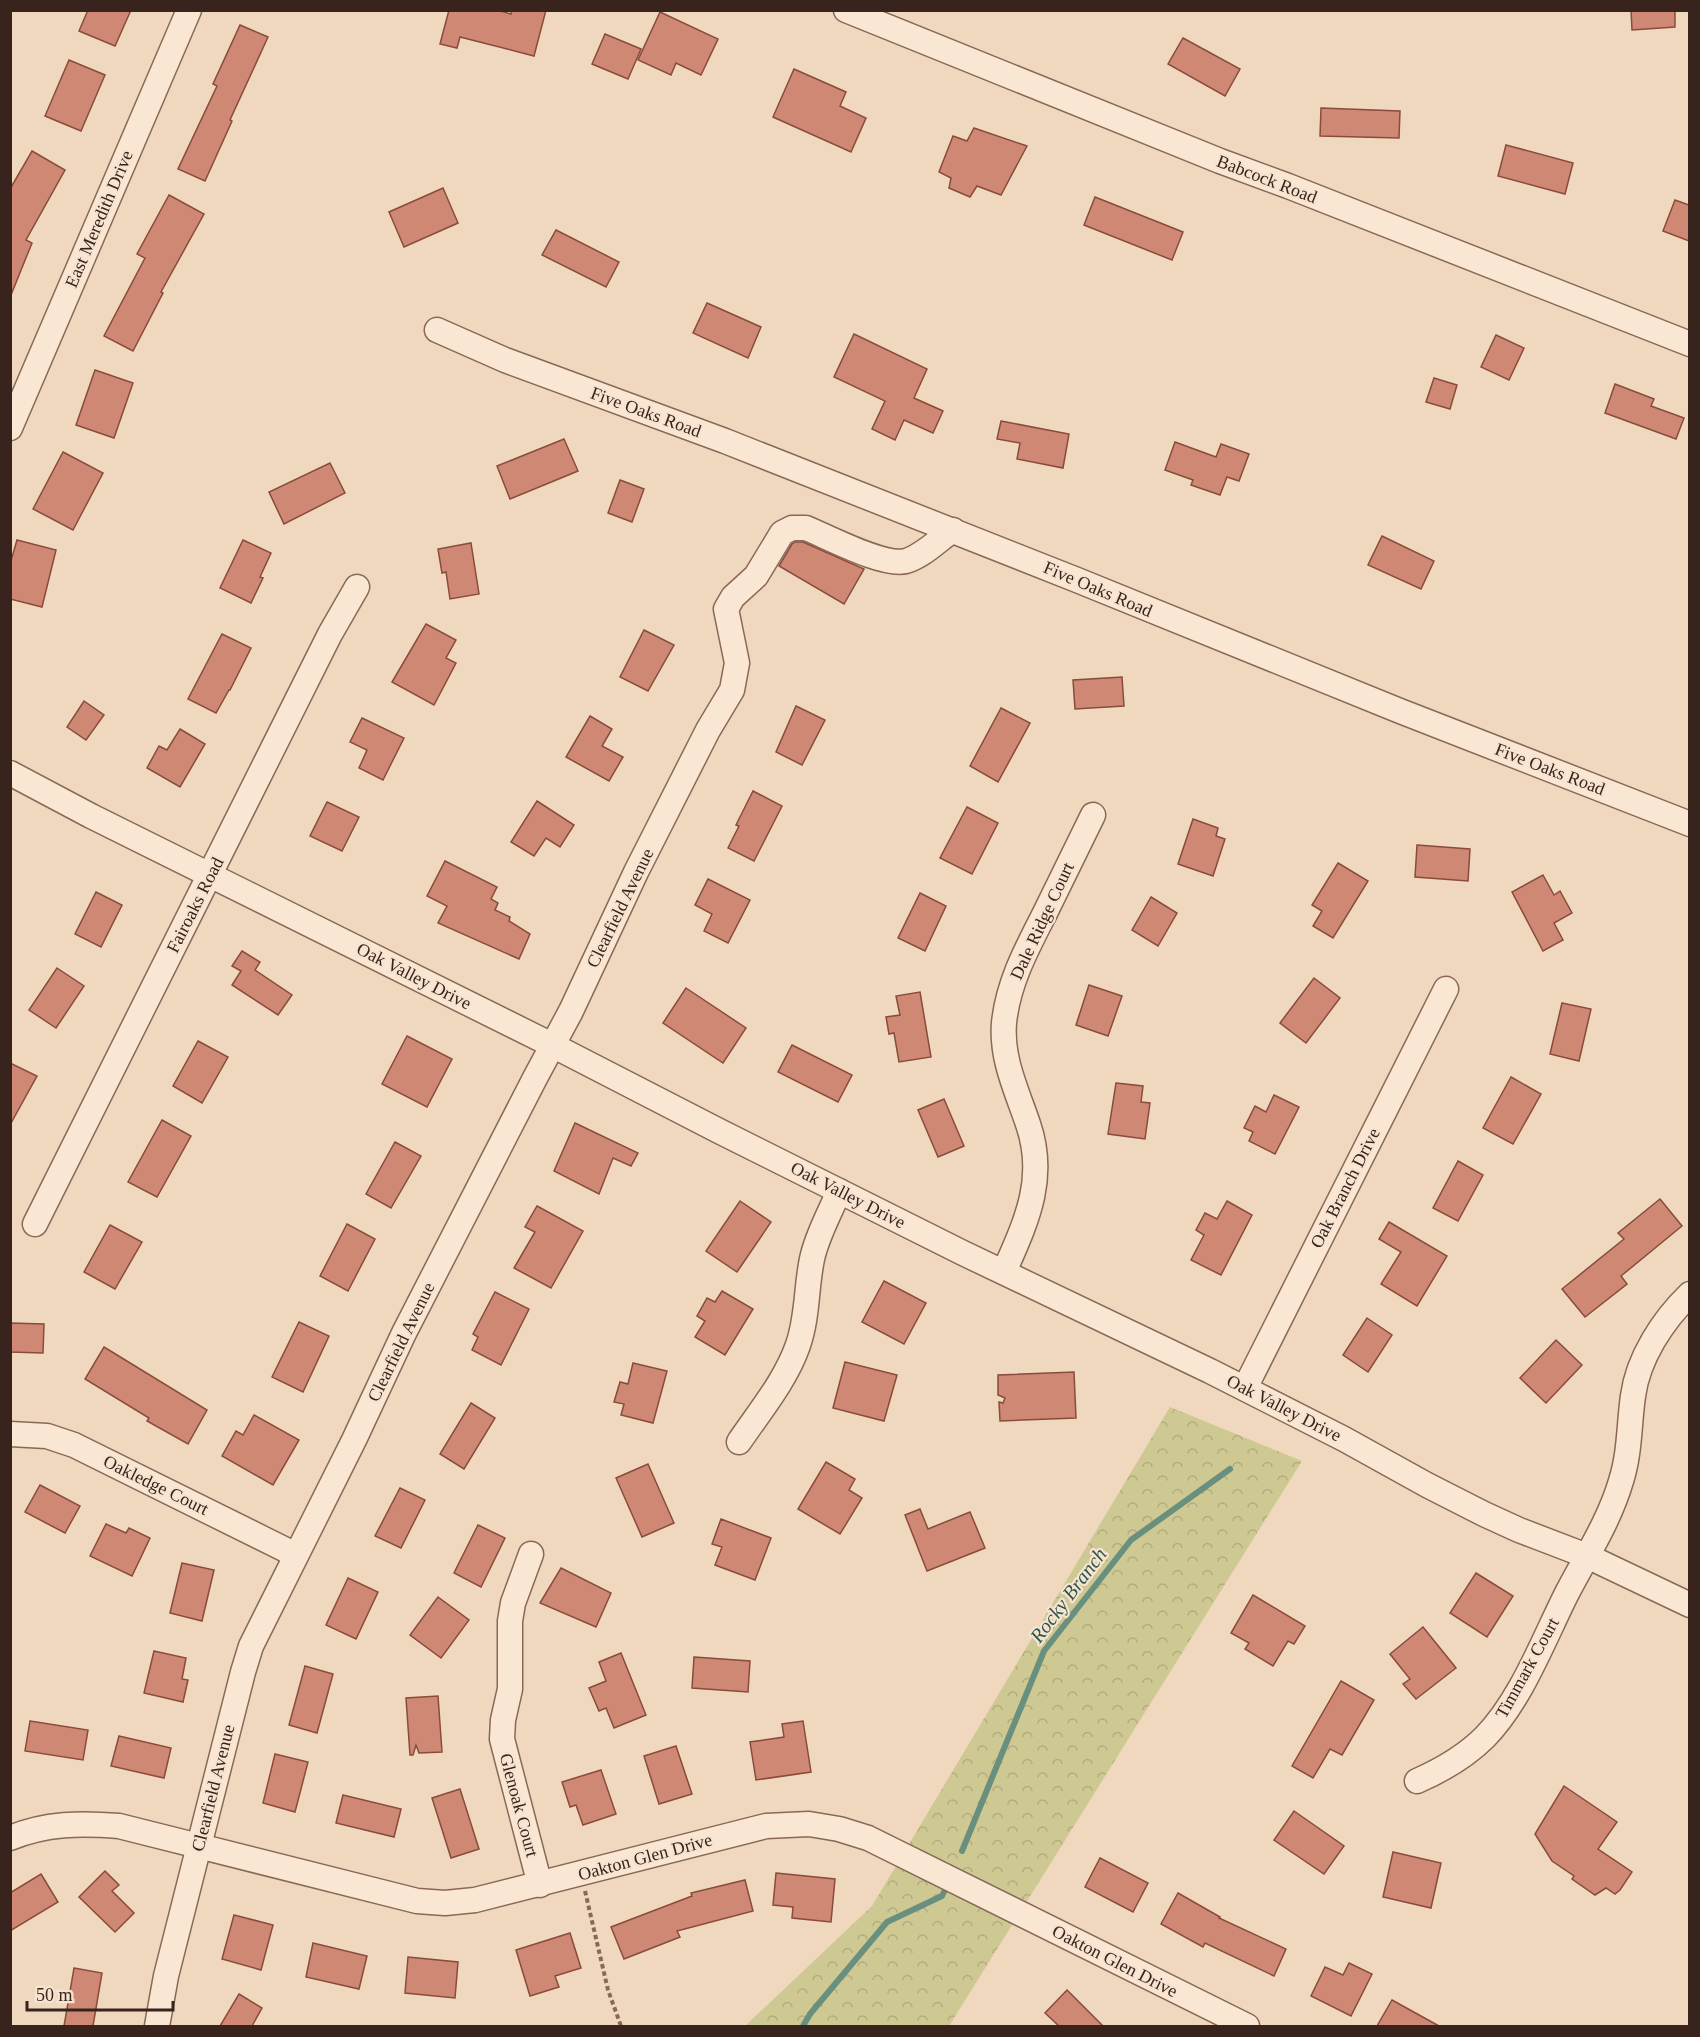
<svg xmlns="http://www.w3.org/2000/svg" width="1700" height="2037" font-family="Georgia,serif">
  <style>
    .forest { fill: url(#forest-crowns) }
    .lines { fill: none; stroke-linecap: round; stroke-linejoin: round }
    .stream { stroke: #698f7e; stroke-width: 6 }
    .building { fill: #cf8873; stroke: #894b3c; stroke-width: 1.5 }
    .minor-casing { stroke: #896857; stroke-width: 27 }
    .path { stroke: #896857; stroke-width: 4; stroke-dasharray: 4.5 3; stroke-linecap: butt }
    .minor { stroke: #fae7d3; stroke-width: 24 }
    .labels { text-anchor: middle; dominant-baseline: central; stroke-width: 4.5; stroke-linejoin: round; paint-order: stroke }
    .street-label { font-size: 18px; fill: #38241c; stroke: #f7e3cf }
    .water-label { font-size: 20px; font-style: italic; fill: #2a584c; stroke: #f7e3cf }
  </style>
  <defs>
    <pattern id="forest-crowns" width="20" height="18" patternUnits="userSpaceOnUse" patternTransform="scale(1.5)"><rect width="20" height="18" fill="#cec993"/><path d="M2 6a3 3 0 1 1 6 0M12 15a3 3 0 1 1 6 0" fill="none" stroke="#b2ac7e"/></pattern>
  </defs>
  <rect width="100%" height="100%" fill="#f0d8bf"/>
  <polygon class="forest" points="1170,1407 1302,1461 949,2026 745,2026 872,1906"/>
  <g class="lines">
    <g class="stream">
      <polyline points="962,1851 1044,1651 1131,1540 1230,1469"/>
      <polyline points="803,2026 810,2014 887,1922 942,1896 948,1884"/>
    </g>
  </g>
  <g class="building">
    <polygon points="88,10 131,10 115,46 79,31"/>
    <polygon points="449,10 497,10 511,14 512,10 546,10 534,56 460,37 457,48 440,44"/>
    <polygon points="1631,10 1675,10 1675,27 1632,30"/>
    <polygon points="660,12 718,39 701,75 676,63 671,75 638,60"/>
    <polygon points="240,25 268,37 230,120 232,121 205,181 178,169 217,86 213,84"/>
    <polygon points="605,34 641,49 628,79 592,64"/>
    <polygon points="1183,38 1240,69 1225,96 1168,64"/>
    <polygon points="69,60 105,75 81,131 45,116"/>
    <polygon points="794,69 846,92 840,106 866,118 851,152 773,117"/>
    <polygon points="1321,108 1400,111 1399,138 1320,136"/>
    <polygon points="974,128 1027,146 1001,195 977,186 970,197 949,188 951,178 939,172 953,136 967,141"/>
    <polygon points="1506,145 1573,163 1565,194 1498,176"/>
    <polygon points="32,151 65,170 26,240 32,243 11,295 10,189"/>
    <polygon points="443,188 458,223 404,247 389,212"/>
    <polygon points="169,195 204,214 161,292 163,293 133,351 104,336 145,258 137,254"/>
    <polygon points="1095,197 1183,232 1172,260 1084,225"/>
    <polygon points="1675,200 1689,205 1689,241 1663,231"/>
    <polygon points="556,230 619,262 606,287 542,255"/>
    <polygon points="707,303 761,327 748,358 693,333"/>
    <polygon points="854,334 927,369 914,398 943,411 933,433 904,420 895,440 872,429 885,401 834,377"/>
    <polygon points="1496,335 1524,348 1509,380 1481,367"/>
    <polygon points="95,370 133,383 114,438 76,425"/>
    <polygon points="1434,378 1457,385 1450,409 1426,402"/>
    <polygon points="1615,384 1654,399 1651,406 1684,418 1676,439 1605,413"/>
    <polygon points="1001,421 1069,434 1063,468 1017,459 1020,443 997,439"/>
    <polygon points="564,439 578,471 510,499 497,466"/>
    <polygon points="1175,442 1216,457 1221,444 1249,454 1239,481 1227,477 1220,495 1191,485 1193,480 1165,470"/>
    <polygon points="63,452 103,473 73,530 33,509"/>
    <polygon points="330,463 345,493 284,524 269,492"/>
    <polygon points="620,480 644,489 632,522 608,513"/>
    <polygon points="1382,536 1434,561 1421,589 1368,565"/>
    <polygon points="17,540 56,550 42,607 10,599 10,564"/>
    <polygon points="243,540 271,553 260,577 263,578 251,603 220,588"/>
    <polygon points="795,542 803,542 864,569 844,604 779,566 792,544"/>
    <polygon points="471,543 479,594 450,599 446,572 442,573 438,549"/>
    <polygon points="426,624 456,640 446,658 456,663 434,705 392,682"/>
    <polygon points="644,630 674,645 648,691 620,677"/>
    <polygon points="222,634 251,648 230,690 229,690 216,713 188,699"/>
    <polygon points="1122,677 1124,706 1075,709 1073,680"/>
    <polygon points="84,701 104,715 86,740 67,727"/>
    <polygon points="796,706 825,720 802,765 776,752"/>
    <polygon points="1001,708 1030,723 998,782 970,766"/>
    <polygon points="590,716 612,729 602,746 623,757 609,781 566,757"/>
    <polygon points="362,718 404,738 383,780 359,768 367,750 350,742"/>
    <polygon points="180,729 205,744 180,787 147,768 159,746 167,750"/>
    <polygon points="753,791 782,806 754,861 728,848 739,826 736,825"/>
    <polygon points="537,801 574,825 560,847 546,838 534,856 511,842"/>
    <polygon points="327,802 359,817 342,851 310,836"/>
    <polygon points="967,807 998,823 972,874 940,858"/>
    <polygon points="1193,819 1218,828 1216,836 1225,839 1213,876 1178,864"/>
    <polygon points="1417,845 1470,849 1468,881 1415,877"/>
    <polygon points="445,861 497,887 491,899 498,903 495,910 510,917 509,921 530,934 519,959 438,923 447,906 427,896"/>
    <polygon points="1338,863 1368,881 1333,938 1313,926 1322,911 1312,905"/>
    <polygon points="1543,875 1554,895 1560,891 1572,913 1554,923 1563,940 1543,951 1512,892"/>
    <polygon points="708,879 750,900 728,943 704,931 712,914 695,905"/>
    <polygon points="96,892 122,905 101,947 75,934"/>
    <polygon points="920,893 946,906 925,951 898,938"/>
    <polygon points="1151,897 1177,913 1158,946 1132,930"/>
    <polygon points="242,951 260,962 255,970 292,995 278,1015 232,985 241,971 232,966"/>
    <polygon points="57,968 84,986 56,1028 29,1010"/>
    <polygon points="1314,978 1340,998 1306,1043 1280,1023"/>
    <polygon points="1089,985 1122,996 1108,1036 1076,1025"/>
    <polygon points="686,988 746,1028 723,1063 663,1023"/>
    <polygon points="920,992 931,1057 899,1062 894,1033 889,1034 886,1017 900,1015 896,996"/>
    <polygon points="1562,1003 1591,1009 1579,1061 1550,1054"/>
    <polygon points="407,1036 452,1059 427,1107 382,1084"/>
    <polygon points="198,1041 228,1057 202,1103 173,1086"/>
    <polygon points="792,1045 852,1075 838,1102 778,1072"/>
    <polygon points="10,1063 37,1076 10,1125"/>
    <polygon points="1511,1077 1541,1094 1513,1144 1483,1128"/>
    <polygon points="1116,1083 1143,1086 1141,1102 1150,1103 1145,1139 1108,1134"/>
    <polygon points="1274,1095 1299,1107 1275,1154 1249,1141 1253,1132 1244,1128 1255,1106 1266,1112"/>
    <polygon points="944,1099 964,1146 938,1157 918,1110"/>
    <polygon points="162,1120 191,1136 157,1197 128,1182"/>
    <polygon points="575,1123 638,1153 631,1166 613,1158 599,1194 554,1171"/>
    <polygon points="395,1142 421,1156 391,1208 366,1194"/>
    <polygon points="1458,1161 1483,1175 1458,1221 1433,1208"/>
    <polygon points="1660,1199 1682,1226 1621,1276 1627,1284 1585,1317 1562,1289 1624,1239 1618,1233"/>
    <polygon points="740,1201 771,1222 737,1272 706,1251"/>
    <polygon points="1227,1201 1252,1215 1221,1275 1191,1260 1204,1235 1196,1230 1205,1213 1217,1219"/>
    <polygon points="537,1206 583,1231 551,1288 514,1268 535,1232 525,1227"/>
    <polygon points="1389,1222 1447,1256 1417,1306 1381,1284 1401,1252 1379,1239"/>
    <polygon points="347,1224 375,1239 348,1291 320,1276"/>
    <polygon points="110,1225 142,1242 115,1289 84,1272"/>
    <polygon points="884,1281 926,1303 904,1344 862,1322"/>
    <polygon points="722,1291 753,1309 725,1355 695,1337 705,1321 697,1316 707,1298 715,1302"/>
    <polygon points="495,1292 529,1309 501,1365 472,1350 478,1337 473,1334"/>
    <polygon points="1367,1318 1392,1335 1368,1372 1343,1355"/>
    <polygon points="299,1322 329,1336 303,1392 272,1377"/>
    <polygon points="10,1323 44,1324 43,1353 10,1352"/>
    <polygon points="1556,1340 1582,1365 1546,1403 1520,1378"/>
    <polygon points="104,1347 207,1410 188,1444 147,1421 149,1418 85,1379"/>
    <polygon points="845,1362 897,1375 884,1421 833,1408"/>
    <polygon points="633,1363 667,1371 653,1423 621,1415 624,1404 614,1402 620,1382 628,1384"/>
    <polygon points="1074,1372 1076,1418 1000,1421 999,1402 1003,1403 1005,1398 998,1395 998,1375"/>
    <polygon points="471,1403 495,1418 464,1469 440,1454"/>
    <polygon points="254,1415 299,1440 273,1485 222,1456 236,1431 243,1435"/>
    <polygon points="826,1462 855,1479 849,1490 862,1498 840,1534 798,1509"/>
    <polygon points="648,1464 674,1523 642,1537 616,1478"/>
    <polygon points="40,1485 80,1506 65,1533 25,1512"/>
    <polygon points="400,1488 425,1500 401,1548 375,1536"/>
    <polygon points="920,1509 928,1529 970,1512 985,1548 927,1571 905,1515"/>
    <polygon points="721,1519 771,1538 755,1580 715,1565 722,1547 712,1544"/>
    <polygon points="106,1524 126,1533 129,1528 150,1538 132,1576 90,1556"/>
    <polygon points="478,1525 505,1538 481,1587 454,1573"/>
    <polygon points="182,1563 214,1570 202,1621 170,1613"/>
    <polygon points="561,1568 611,1593 596,1627 540,1603"/>
    <polygon points="1476,1573 1513,1596 1487,1637 1450,1613"/>
    <polygon points="348,1578 378,1592 356,1639 326,1625"/>
    <polygon points="1253,1595 1305,1626 1294,1644 1288,1641 1273,1666 1245,1649 1249,1643 1231,1633"/>
    <polygon points="438,1597 469,1620 441,1658 410,1635"/>
    <polygon points="1423,1627 1456,1668 1416,1699 1403,1684 1410,1679 1390,1654"/>
    <polygon points="154,1651 186,1658 182,1679 188,1680 183,1702 144,1693"/>
    <polygon points="621,1653 646,1715 614,1728 606,1708 599,1711 589,1688 606,1681 599,1662"/>
    <polygon points="694,1657 750,1661 748,1692 692,1688"/>
    <polygon points="305,1666 333,1674 317,1733 289,1725"/>
    <polygon points="1341,1681 1374,1700 1342,1755 1330,1749 1313,1778 1292,1766"/>
    <polygon points="438,1696 442,1752 419,1753 416,1745 413,1755 410,1755 406,1698"/>
    <polygon points="30,1721 88,1730 83,1760 25,1751"/>
    <polygon points="803,1721 811,1772 756,1780 750,1742 784,1737 782,1724"/>
    <polygon points="119,1736 171,1748 164,1778 111,1766"/>
    <polygon points="676,1746 692,1794 659,1804 644,1756"/>
    <polygon points="275,1754 308,1762 295,1812 263,1803"/>
    <polygon points="601,1770 616,1814 583,1825 576,1805 570,1807 562,1782"/>
    <polygon points="1564,1786 1617,1822 1598,1849 1632,1872 1620,1890 1615,1894 1606,1888 1595,1895 1572,1879 1574,1876 1552,1861 1535,1834"/>
    <polygon points="460,1789 479,1849 451,1858 432,1798"/>
    <polygon points="343,1795 401,1809 394,1837 336,1823"/>
    <polygon points="1294,1811 1344,1846 1324,1874 1274,1840"/>
    <polygon points="1393,1852 1441,1863 1431,1908 1383,1897"/>
    <polygon points="1100,1858 1148,1883 1133,1912 1085,1887"/>
    <polygon points="105,1871 119,1885 112,1891 134,1913 115,1932 79,1897"/>
    <polygon points="776,1873 835,1879 831,1922 792,1918 793,1907 773,1905"/>
    <polygon points="41,1874 58,1902 10,1931 10,1893"/>
    <polygon points="745,1880 753,1911 677,1931 680,1937 624,1959 611,1927 692,1896 691,1893"/>
    <polygon points="1178,1893 1220,1917 1219,1918 1286,1949 1274,1976 1205,1943 1203,1947 1161,1924"/>
    <polygon points="234,1915 273,1925 261,1970 222,1959"/>
    <polygon points="570,1933 581,1968 555,1976 559,1987 530,1996 516,1950"/>
    <polygon points="313,1943 367,1956 359,1989 306,1977"/>
    <polygon points="408,1957 458,1962 455,1998 405,1993"/>
    <polygon points="1349,1963 1372,1974 1351,2016 1311,1996 1325,1967 1343,1975"/>
    <polygon points="74,1968 102,1973 93,2026 64,2026"/>
    <polygon points="1067,1990 1103,2026 1059,2026 1045,2013"/>
    <polygon points="239,1994 262,2008 252,2026 220,2026"/>
    <polygon points="1392,2000 1439,2026 1377,2026"/>
  </g>
  <g class="lines">
    <defs>
      <g id="minor">
        <polyline points="846,10 1220,161 1288,186 1690,344"/>
        <polyline points="437,330 505,360 725,441 1077,580 1400,711 1690,824"/>
        <polyline points="10,428 189,10"/>
        <polyline points="10,773 91,816 552,1045 719,1131 963,1253 1210,1371 1344,1439 1427,1485 1484,1514 1519,1530 1587,1556 1690,1605"/>
        <polyline points="35,1224 330,634 357,587"/>
        <path d="M 1004,1272 C 1026,1222 1047,1179 1028,1124 C 1017,1091 1001,1059 1004,1023 C 1008,983 1027,948 1045,913 C 1061,880 1077,847 1093,815"/>
        <polyline points="1245,1388 1446,989"/>
        <polyline points="10,1434 47,1436 74,1445 296,1555"/>
        <path d="M 739,1442 C 760,1411 786,1380 798,1345 C 808,1316 806,1287 812,1259 C 817,1235 830,1213 839,1191"/>
        <polyline points="531,1554 513,1603 510,1621 510,1689 503,1720 502,1739 540,1885"/>
        <path d="M 1417,1781 C 1442,1770 1465,1757 1485,1737 C 1521,1700 1543,1641 1566,1595 C 1585,1558 1609,1522 1621,1481 C 1630,1453 1629,1424 1633,1396 C 1638,1358 1663,1320 1690,1294"/>
        <path d="M 10,1838 C 46,1823 81,1823 119,1826 L 417,1901 L 445,1903 L 475,1900 L 766,1826 L 809,1824 L 839,1829 L 868,1838 L 1247,2026"/>
        <path d="M 157,2026 L 166,1976 L 243,1672 L 251,1646 L 354,1440 L 404,1333 L 535,1078 L 571,1011 L 636,872 L 708,730 L 732,690 L 737,663 L 726,609 L 733,597 L 756,576 L 782,533 L 792,528 L 806,528 C 828,537 884,567 906,561 C 923,556 938,540 953,530"/>
      </g>
    </defs>
    <use href="#minor" class="minor-casing"/>
    <polyline class="path" points="585,1891 608,1990 621,2026"/>
    <use href="#minor" class="minor"/>
  </g>
  <g class="labels">
    <g class="street-label">
      <text transform="translate(1267 179) rotate(21)">Babcock Road</text>
      <text transform="translate(99 219) rotate(-67)">East Meredith Drive</text>
      <text transform="translate(646 412) rotate(20)">Five Oaks Road</text>
      <text transform="translate(1098 589) rotate(23)">Five Oaks Road</text>
      <text transform="translate(1550 769) rotate(21)">Five Oaks Road</text>
      <text transform="translate(195 905) rotate(-63)">Fairoaks Road</text>
      <text transform="translate(620 908) rotate(-64)">Clearfield Avenue</text>
      <text transform="translate(1042 921) rotate(-65)">Dale Ridge Court</text>
      <text transform="translate(414 976) rotate(27)">Oak Valley Drive</text>
      <text transform="translate(1345 1188) rotate(-63)">Oak Branch Drive</text>
      <text transform="translate(848 1195) rotate(27)">Oak Valley Drive</text>
      <text transform="translate(401 1342) rotate(-64)">Clearfield Avenue</text>
      <text transform="translate(1284 1408) rotate(27)">Oak Valley Drive</text>
      <text transform="translate(156 1485) rotate(26)">Oakledge Court</text>
      <text transform="translate(1527 1668) rotate(-61)">Timmark Court</text>
      <text transform="translate(213 1788) rotate(-76)">Clearfield Avenue</text>
      <text transform="translate(519 1805) rotate(75)">Glenoak Court</text>
      <text transform="translate(645 1857) rotate(-15)">Oakton Glen Drive</text>
      <text transform="translate(1115 1961) rotate(27)">Oakton Glen Drive</text>
    </g>
    <g class="water-label">
      <text transform="translate(1068 1595) rotate(-53)">Rocky Branch</text>
    </g>
  </g>
  <rect width="1700" height="2037" fill="none" stroke="#38241c" stroke-width="24"/>
  <path d="M27 2001v9h146v-9" fill="none" stroke="#38241c" stroke-width="3"/>
  <text x="36" y="2001" font-size="18" fill="#38241c" stroke="#f7e3cf" stroke-width="4.5" paint-order="stroke">50 m</text>
</svg>
